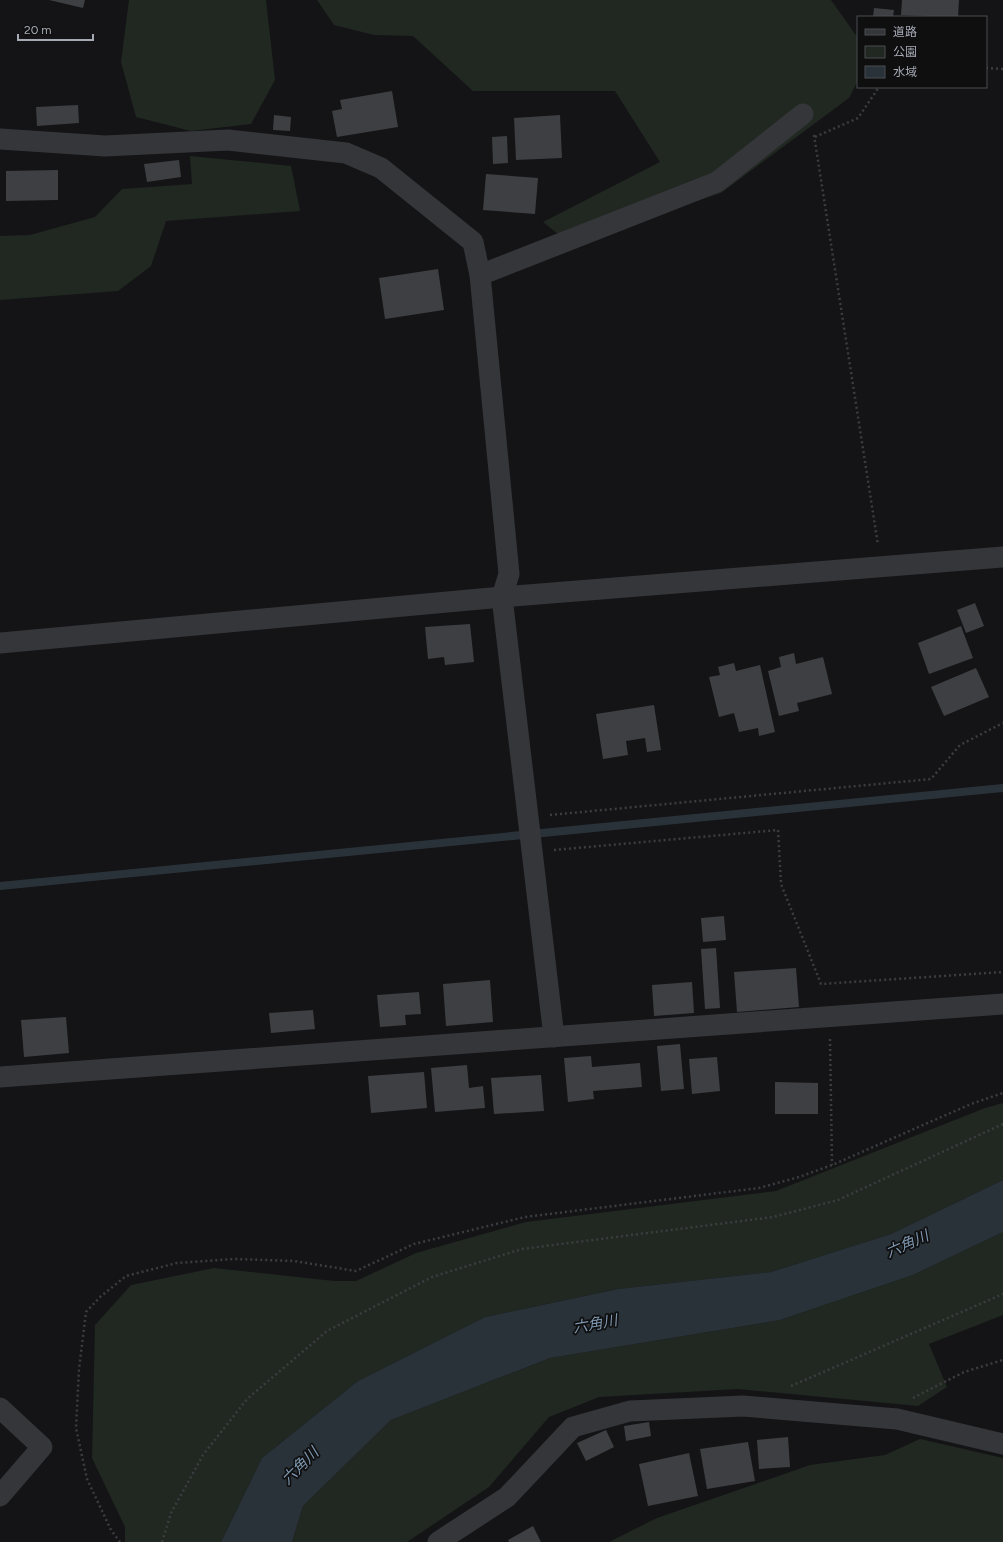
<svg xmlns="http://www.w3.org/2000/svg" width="1003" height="1542" font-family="Figtree,'Noto Sans JP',sans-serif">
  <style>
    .green { fill: #202821 }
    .water { fill: #2a3239 }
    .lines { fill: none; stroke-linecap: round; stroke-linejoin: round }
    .stream { stroke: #2a3239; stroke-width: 8 }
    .building { fill: #3e3f42 }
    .path { stroke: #3b3d41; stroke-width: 2.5; stroke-dasharray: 2 3; stroke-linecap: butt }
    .street { stroke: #35363a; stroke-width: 21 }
    .labels { text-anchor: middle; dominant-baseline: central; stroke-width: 3.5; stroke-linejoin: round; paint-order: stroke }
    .water-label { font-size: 15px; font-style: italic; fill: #7e97b0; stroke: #0f0f10 }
  </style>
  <rect width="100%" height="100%" fill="#141416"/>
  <g class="green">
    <polygon points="129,0 266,0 275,80 251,124 191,131 136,117 121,62"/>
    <polygon points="317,0 831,0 858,38 858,80 849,98 721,193 568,242 543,222 660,162 615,91 473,91 413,36 374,35 334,25"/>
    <polygon points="190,156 291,166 300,211 166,221 151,266 118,291 0,300 0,236 30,235 95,217 122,189 192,184"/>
    <polygon points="1003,1103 1003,1180 891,1234 771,1272 618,1289 485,1317 358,1381 262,1458 221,1542 125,1542 125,1527 92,1458 95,1325 131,1285 214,1268 334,1281 356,1281 416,1253 526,1222 776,1191 985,1108"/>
    <polygon points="1003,1232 1003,1315 929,1344 947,1387 918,1406 738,1389 599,1397 549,1417 489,1487 407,1542 292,1542 303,1506 391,1420 550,1358 780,1320 913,1275"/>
    <polygon points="920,1439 1003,1458 1003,1542 609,1542 657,1518 810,1465 885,1455"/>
  </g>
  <polygon class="water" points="1003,1180 1003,1232 913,1275 780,1320 550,1358 391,1420 303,1506 292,1542 221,1542 262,1458 358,1381 485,1317 618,1289 771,1272 891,1234"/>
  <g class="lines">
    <polyline class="stream" points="0,886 1003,788"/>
  </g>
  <g class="building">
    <polygon points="49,0 85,0 83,8"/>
    <polygon points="902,0 959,0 958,17 901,15"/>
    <polygon points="874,8 894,10 893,17 873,17"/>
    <polygon points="392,91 398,127 337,137 332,111 342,109 340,100"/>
    <polygon points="78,105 79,123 37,126 36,107"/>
    <polygon points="274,115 291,117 290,131 273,130"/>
    <polygon points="560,115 562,158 516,160 514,118"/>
    <polygon points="507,136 508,163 493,164 492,137"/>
    <polygon points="179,160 181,177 147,182 144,164"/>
    <polygon points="58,170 58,200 6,201 6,171"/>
    <polygon points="486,174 538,178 535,214 483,210"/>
    <polygon points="438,269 444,310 385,319 379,278"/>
    <polygon points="975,603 984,626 966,633 957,610"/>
    <polygon points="470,624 474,662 445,665 444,657 428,659 425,627"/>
    <polygon points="961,626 973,658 929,674 918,643"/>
    <polygon points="794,653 796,664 823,657 832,694 797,703 799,711 779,716 768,671 781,667 779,657"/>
    <polygon points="734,663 736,671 760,665 775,732 759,736 758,728 739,732 734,713 719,717 709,677 720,675 718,667"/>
    <polygon points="976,668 989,697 944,716 931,687"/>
    <polygon points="654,705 661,750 647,752 645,738 626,741 628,755 603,759 596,714"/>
    <polygon points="724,916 726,940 703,942 701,918"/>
    <polygon points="716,948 720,1008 705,1009 701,949"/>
    <polygon points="796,968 799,1007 737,1012 734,972"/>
    <polygon points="490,980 493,1022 446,1026 443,984"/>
    <polygon points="692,982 694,1013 654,1016 652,985"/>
    <polygon points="419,992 421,1014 405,1015 406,1025 380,1027 377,995"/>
    <polygon points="313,1010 315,1029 271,1033 269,1013"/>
    <polygon points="66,1017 69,1053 24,1057 21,1020"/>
    <polygon points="680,1044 684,1089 661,1091 657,1046"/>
    <polygon points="591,1056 592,1067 640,1063 642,1087 593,1091 594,1099 568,1102 564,1058"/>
    <polygon points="717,1057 720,1091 692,1094 689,1059"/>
    <polygon points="467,1065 469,1088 483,1086 485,1108 435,1112 431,1068"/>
    <polygon points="424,1072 427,1108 371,1113 368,1076"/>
    <polygon points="541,1075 544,1111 494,1114 491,1078"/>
    <polygon points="775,1082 818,1083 818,1114 775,1114"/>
    <polygon points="649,1422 651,1436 626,1441 624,1426"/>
    <polygon points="606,1430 614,1447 586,1461 577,1443"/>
    <polygon points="788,1437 790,1467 759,1469 757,1440"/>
    <polygon points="748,1442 755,1481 707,1489 700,1449"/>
    <polygon points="689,1453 698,1496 648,1506 639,1464"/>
    <polygon points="533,1526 541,1542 509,1542 508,1540"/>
  </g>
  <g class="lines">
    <g class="path">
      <polyline points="986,68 1003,69"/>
      <polyline points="814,135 878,545"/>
      <polyline points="815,137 858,118 879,87"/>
      <polyline points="550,815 931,779 960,745 1003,723"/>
      <polyline points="554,850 778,830 781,884 821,984 1003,972"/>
      <polyline points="830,1039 832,1165"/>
      <polyline points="791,1386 1003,1294"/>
      <polyline points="913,1398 964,1372 1003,1360"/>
      <polyline points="120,1542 111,1530 87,1479 76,1428 79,1369 86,1312 100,1297 126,1276 177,1263 234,1259 294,1261 356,1271 414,1244 525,1217 759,1188 799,1177 832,1165 971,1104 1003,1093"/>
      <polyline points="162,1542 171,1513 203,1455 247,1399 327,1331 432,1277 522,1249 773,1217 838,1200 1003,1124"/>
    </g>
    <g class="street">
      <polyline points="0,139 105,146 228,140 346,153 381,168 473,242 480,275 509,574 502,597 554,1037"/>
      <polyline points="480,275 717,182 803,114"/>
      <polyline points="0,643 502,597 1003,557"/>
      <polyline points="0,1077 1003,1004"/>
      <polyline points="0,1408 42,1447 0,1496"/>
      <polyline points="438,1542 507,1497 573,1427 630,1411 743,1406 897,1419 1003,1444"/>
    </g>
  </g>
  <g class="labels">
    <g class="water-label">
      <text transform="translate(907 1244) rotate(-24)">六角川</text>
      <text transform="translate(595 1324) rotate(-10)">六角川</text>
      <text transform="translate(300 1466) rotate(-45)">六角川</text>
    </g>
  </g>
  <rect x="857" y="16" width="130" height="72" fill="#0f0f10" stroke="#4b4d52"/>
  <rect x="865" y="29" width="20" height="6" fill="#35363a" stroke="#4b4d52"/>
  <text x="893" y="36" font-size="12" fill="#a6aab5">道路</text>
  <rect x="865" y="46" width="20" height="12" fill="#202821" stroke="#4b4d52"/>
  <text x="893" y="56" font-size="12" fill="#a6aab5">公園</text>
  <rect x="865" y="66" width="20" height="12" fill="#2a3239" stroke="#4b4d52"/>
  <text x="893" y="76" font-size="12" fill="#a6aab5">水域</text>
  <path d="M18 34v6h75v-6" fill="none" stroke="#a6aab5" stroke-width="2"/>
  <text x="24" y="34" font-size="12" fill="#a6aab5" stroke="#0f0f10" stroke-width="3" paint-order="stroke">20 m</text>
</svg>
